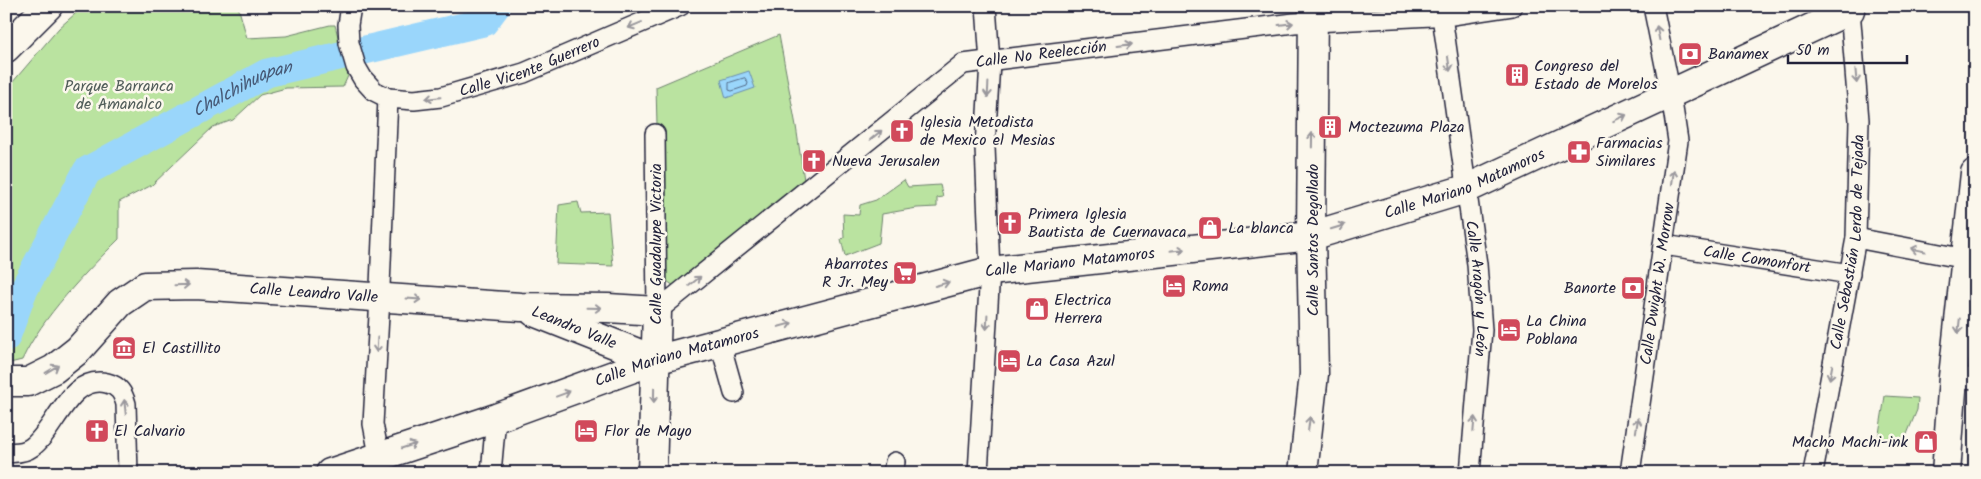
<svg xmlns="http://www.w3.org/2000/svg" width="1981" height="479" font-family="Kalam,sans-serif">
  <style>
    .green { fill: #bae3a0; stroke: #6e826e }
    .water { fill: #9ad6fb; stroke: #6a8eae }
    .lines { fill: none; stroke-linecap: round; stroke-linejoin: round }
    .shore { stroke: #526a88; stroke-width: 1 }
    .river { stroke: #9ad6fb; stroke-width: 29 }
    .street-casing { stroke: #22223b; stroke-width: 22 }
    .secondary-casing { stroke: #22223b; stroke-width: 31 }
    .street { stroke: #fbf7ec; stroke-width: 19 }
    .secondary { stroke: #fbf7ec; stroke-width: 28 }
    .oneway { stroke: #99979c }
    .labels { text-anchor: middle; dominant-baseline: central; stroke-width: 5; stroke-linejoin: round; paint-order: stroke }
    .poi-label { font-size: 16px; fill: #22223b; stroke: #fbf7ec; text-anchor: start }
    .street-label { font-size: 16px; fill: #22223b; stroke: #fbf7ec }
    .park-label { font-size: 16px; fill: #505c59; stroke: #fbf7ec }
    .water-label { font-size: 18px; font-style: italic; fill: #465875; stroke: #fbf7ec }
  </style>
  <rect width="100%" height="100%" fill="#fbf7ec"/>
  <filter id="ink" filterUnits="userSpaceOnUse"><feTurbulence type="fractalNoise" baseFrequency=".02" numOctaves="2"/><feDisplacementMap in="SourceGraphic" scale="10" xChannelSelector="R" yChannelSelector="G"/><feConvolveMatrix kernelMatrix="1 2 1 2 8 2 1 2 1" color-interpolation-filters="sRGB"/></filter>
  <g filter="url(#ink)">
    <g class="green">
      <path d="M 84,6 L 238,6 L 247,38 L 286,36 L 330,25 L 335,25 L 348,76 L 343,87 L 286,88 L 260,95 L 233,120 L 213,127 L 152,185 L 119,202 L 119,239 C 86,272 42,317 22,360 L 6,364 L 6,90 L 59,28 Z"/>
      <polygon points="779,35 796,126 804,180 674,286 661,277 656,87"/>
      <polygon points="904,180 908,187 940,185 943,197 937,198 937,207 917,208 882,214 879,243 845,256 841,239 844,238 843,214 859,215 860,205 876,200"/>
      <polygon points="578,202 581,213 608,212 613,266 556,264 559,205"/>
      <polygon points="1885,396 1918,398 1917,410 1905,439 1891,441 1878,440"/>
    </g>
    <polygon class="water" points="749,71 755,88 726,98 721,80"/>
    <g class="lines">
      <polygon class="shore" points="745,78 748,83 747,86 732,91 729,90 729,83"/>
      <path class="river" id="s1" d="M 6,337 L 22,293 L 87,171 L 267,73 L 484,22 L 496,6"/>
      <defs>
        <g id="street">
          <path id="s2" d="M 351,6 L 348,25 L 349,43 L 356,67 L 363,79 L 374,91 L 388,98 L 414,100 L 441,97 L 524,73 L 680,6"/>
          <path id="s3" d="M 1442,16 L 1477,264 L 1482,330 L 1470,473"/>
          <polyline points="655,134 657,311"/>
          <polyline points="1856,238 1966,259"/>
          <path id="s4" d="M 1664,245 L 1850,274"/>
          <polyline points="380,286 388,98"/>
          <path id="s5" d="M 657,311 L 963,64 L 1294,23 L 1452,15 L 1512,6"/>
          <polyline points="720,343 734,393"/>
          <polyline points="1953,377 1975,379"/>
          <path d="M 6,452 C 15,453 24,453 32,447 C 56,429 70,374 107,383 C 119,386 123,393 126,404 L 128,473"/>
          <polyline points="379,455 373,424 380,297"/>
          <polyline points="491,473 496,418"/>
          <polyline points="893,473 895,462"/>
          <polyline points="978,473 990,271 985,147 990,62 986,6"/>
          <path id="s6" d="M 1630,473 L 1678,141 L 1671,95 L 1653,6"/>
          <path id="s7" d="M 1813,473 L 1856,238 L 1859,120 L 1850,10"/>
        </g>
        <g id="secondary">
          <polyline points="6,48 48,6"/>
          <polyline points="534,312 655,360"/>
          <path id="s8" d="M 6,382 L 28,382 L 54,369 L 78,350 L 120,303 L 145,286 L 196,285 L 521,307 L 608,308 L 657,311 L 652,473"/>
          <path id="s9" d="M 330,473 L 496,418 L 655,360 L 990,271 L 1311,236 L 1466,189 L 1850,10 L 1851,6"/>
          <polyline points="1303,473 1314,374 1311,236 1313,6"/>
          <polyline points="1946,473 1953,377 1975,173"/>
        </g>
      </defs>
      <use href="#street" class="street-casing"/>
      <use href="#secondary" class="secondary-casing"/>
      <use href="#street" class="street"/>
      <use href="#secondary" class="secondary"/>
    </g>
    <defs><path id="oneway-shaft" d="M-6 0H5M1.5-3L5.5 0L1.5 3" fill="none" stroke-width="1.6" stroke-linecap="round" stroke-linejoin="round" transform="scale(1.25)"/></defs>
    <g class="oneway">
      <use href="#oneway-shaft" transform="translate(1286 24) rotate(-7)"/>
      <use href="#oneway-shaft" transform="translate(635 25) rotate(157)"/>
      <use href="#oneway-shaft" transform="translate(1658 33) rotate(-101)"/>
      <use href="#oneway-shaft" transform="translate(1125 45) rotate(-7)"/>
      <use href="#oneway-shaft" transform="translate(1449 64) rotate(82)"/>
      <use href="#oneway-shaft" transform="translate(1856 76) rotate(85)"/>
      <use href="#oneway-shaft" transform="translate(988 90) rotate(93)"/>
      <use href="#oneway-shaft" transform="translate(433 98) rotate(174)"/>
      <use href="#oneway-shaft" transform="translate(1620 118) rotate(-25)"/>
      <use href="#oneway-shaft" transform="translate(876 135) rotate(-39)"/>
      <use href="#oneway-shaft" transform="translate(1312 140) rotate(-89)"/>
      <use href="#oneway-shaft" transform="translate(1673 177) rotate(-82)"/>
      <use href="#oneway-shaft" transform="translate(1338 227) rotate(-17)"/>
      <use href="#oneway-shaft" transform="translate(1178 250) rotate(-6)"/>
      <use href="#oneway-shaft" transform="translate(1918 250) rotate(-169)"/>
      <use href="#oneway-shaft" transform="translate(695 281) rotate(-39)"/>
      <use href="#oneway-shaft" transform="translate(942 284) rotate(-15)"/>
      <use href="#oneway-shaft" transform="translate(182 285) rotate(-2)"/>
      <use href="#oneway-shaft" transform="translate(414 299) rotate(4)"/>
      <use href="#oneway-shaft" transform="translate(594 308) rotate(1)"/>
      <use href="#oneway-shaft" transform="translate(987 322) rotate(93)"/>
      <use href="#oneway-shaft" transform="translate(785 325) rotate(-15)"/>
      <use href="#oneway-shaft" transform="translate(1959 326) rotate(96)"/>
      <use href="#oneway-shaft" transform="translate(377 345) rotate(93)"/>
      <use href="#oneway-shaft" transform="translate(52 369) rotate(-31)"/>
      <use href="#oneway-shaft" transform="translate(1831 372) rotate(101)"/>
      <use href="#oneway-shaft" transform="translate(563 394) rotate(-20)"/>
      <use href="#oneway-shaft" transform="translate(654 395) rotate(91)"/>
      <use href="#oneway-shaft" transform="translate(125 407) rotate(-96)"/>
      <use href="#oneway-shaft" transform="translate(1309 424) rotate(-83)"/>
      <use href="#oneway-shaft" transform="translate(1474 424) rotate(-85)"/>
      <use href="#oneway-shaft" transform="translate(1637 425) rotate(-81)"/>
      <use href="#oneway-shaft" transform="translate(409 446) rotate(-18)"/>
    </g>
  </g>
  <defs>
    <symbol id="bank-square" viewBox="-11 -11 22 22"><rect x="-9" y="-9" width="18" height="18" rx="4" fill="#d1495b" stroke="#fbf7ec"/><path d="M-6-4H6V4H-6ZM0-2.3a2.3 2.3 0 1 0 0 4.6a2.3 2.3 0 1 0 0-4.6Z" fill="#fff"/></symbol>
    <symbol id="building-square" viewBox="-11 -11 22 22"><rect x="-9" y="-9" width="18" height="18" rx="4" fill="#d1495b" stroke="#fbf7ec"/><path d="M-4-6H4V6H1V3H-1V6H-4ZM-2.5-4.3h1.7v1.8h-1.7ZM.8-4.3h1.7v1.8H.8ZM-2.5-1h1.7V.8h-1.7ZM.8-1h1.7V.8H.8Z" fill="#fff"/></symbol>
    <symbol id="church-square" viewBox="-11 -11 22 22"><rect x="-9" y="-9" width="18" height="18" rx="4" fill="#d1495b" stroke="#fbf7ec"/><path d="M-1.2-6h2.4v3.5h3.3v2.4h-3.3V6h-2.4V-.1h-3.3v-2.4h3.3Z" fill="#fff"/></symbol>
    <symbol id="pharmacy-square" viewBox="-11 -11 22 22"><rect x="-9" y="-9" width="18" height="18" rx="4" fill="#d1495b" stroke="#fbf7ec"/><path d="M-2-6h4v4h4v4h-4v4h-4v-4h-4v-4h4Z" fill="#fff"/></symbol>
    <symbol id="shop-square" viewBox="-11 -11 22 22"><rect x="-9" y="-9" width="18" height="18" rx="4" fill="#d1495b" stroke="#fbf7ec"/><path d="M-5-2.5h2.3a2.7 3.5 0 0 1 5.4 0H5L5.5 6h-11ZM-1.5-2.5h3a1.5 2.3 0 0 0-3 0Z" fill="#fff"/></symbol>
    <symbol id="supermarket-square" viewBox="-11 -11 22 22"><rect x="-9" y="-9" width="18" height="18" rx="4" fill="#d1495b" stroke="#fbf7ec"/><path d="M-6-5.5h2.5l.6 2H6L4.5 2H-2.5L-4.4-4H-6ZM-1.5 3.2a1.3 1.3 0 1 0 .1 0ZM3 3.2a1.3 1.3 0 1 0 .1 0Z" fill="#fff"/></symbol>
    <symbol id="hotel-square" viewBox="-11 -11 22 22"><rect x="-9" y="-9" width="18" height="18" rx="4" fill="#d1495b" stroke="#fbf7ec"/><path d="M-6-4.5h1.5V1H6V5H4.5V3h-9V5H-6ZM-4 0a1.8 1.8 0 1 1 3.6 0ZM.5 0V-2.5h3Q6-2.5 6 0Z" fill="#fff"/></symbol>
    <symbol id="museum-square" viewBox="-11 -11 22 22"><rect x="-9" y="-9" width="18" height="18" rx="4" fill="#d1495b" stroke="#fbf7ec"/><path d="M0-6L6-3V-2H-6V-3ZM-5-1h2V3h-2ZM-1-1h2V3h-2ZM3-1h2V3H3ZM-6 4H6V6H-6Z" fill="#fff"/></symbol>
  </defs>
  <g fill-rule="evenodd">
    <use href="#bank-square" x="1676" y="40" width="28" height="28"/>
    <use href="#building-square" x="1503" y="61" width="28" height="28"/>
    <use href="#building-square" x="1316" y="113" width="28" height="28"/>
    <use href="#church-square" x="888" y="117" width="28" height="28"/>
    <use href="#pharmacy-square" x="1565" y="138" width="28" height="28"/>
    <use href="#church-square" x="800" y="147" width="28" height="28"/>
    <use href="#church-square" x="996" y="209" width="28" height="28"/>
    <use href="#shop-square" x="1196" y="214" width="28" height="28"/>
    <use href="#supermarket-square" x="891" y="259" width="28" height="28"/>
    <use href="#hotel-square" x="1160" y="272" width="28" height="28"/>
    <use href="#bank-square" x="1619" y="274" width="28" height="28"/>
    <use href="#shop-square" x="1023" y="295" width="28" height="28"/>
    <use href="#hotel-square" x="1495" y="316" width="28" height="28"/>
    <use href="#museum-square" x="110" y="334" width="28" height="28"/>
    <use href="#hotel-square" x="995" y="347" width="28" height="28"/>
    <use href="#church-square" x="83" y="417" width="28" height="28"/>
    <use href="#hotel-square" x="572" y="417" width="28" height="28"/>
    <use href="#shop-square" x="1912" y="428" width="28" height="28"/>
  </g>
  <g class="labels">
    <g class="poi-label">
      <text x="1708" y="54">Banamex</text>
      <text x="1534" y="66">Congreso del<tspan x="1534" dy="18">Estado de Morelos</tspan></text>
      <text x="920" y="122">Iglesia Metodista<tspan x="920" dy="18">de Mexico el Mesias</tspan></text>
      <text x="1348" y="127">Moctezuma Plaza</text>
      <text x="1596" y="143">Farmacias<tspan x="1596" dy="18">Similares</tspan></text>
      <text x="832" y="161">Nueva Jerusalen</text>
      <text x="1028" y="214">Primera Iglesia<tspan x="1028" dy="18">Bautista de Cuernavaca</tspan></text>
      <text x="1228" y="228">La blanca</text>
      <text x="888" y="264" text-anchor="end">Abarrotes<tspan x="888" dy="18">R Jr. Mey</tspan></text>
      <text x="1192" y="286">Roma</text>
      <text x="1616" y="288" text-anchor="end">Banorte</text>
      <text x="1054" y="300">Electrica<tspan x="1054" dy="18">Herrera</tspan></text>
      <text x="1526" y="321">La China<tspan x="1526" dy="18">Poblana</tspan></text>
      <text x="142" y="348">El Castillito</text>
      <text x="1026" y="361">La Casa Azul</text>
      <text x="114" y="431">El Calvario</text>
      <text x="604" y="431">Flor de Mayo</text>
      <text x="1908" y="442" text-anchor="end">Macho Machi-ink</text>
    </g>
    <g class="street-label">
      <text stroke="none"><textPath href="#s5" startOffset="472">Calle No Reelección</textPath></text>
      <text stroke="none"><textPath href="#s2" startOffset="255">Calle Vicente Guerrero</textPath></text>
      <text stroke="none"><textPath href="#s9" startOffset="1176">Calle Mariano Matamoros</textPath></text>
      <text transform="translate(1313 240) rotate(-90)">Calle Santos Degollado</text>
      <text stroke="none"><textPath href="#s7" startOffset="234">Calle Sebastián Lerdo de Tejada</textPath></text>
      <text transform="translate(656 244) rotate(-90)">Calle Guadalupe Victoria</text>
      <text stroke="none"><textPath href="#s4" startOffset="94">Calle Comonfort</textPath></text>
      <text stroke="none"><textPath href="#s9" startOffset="771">Calle Mariano Matamoros</textPath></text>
      <text stroke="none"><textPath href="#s6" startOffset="191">Calle Dwight W. Morrow</textPath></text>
      <text stroke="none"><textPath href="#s3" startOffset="275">Calle Aragón y León</textPath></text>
      <text stroke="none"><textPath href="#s8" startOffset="344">Calle Leandro Valle</textPath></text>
      <text transform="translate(574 328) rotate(22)">Leandro Valle</text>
      <text stroke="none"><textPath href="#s9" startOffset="366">Calle Mariano Matamoros</textPath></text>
    </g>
    <g class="park-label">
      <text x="119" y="86">Parque Barranca<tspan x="119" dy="18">de Amanalco</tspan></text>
    </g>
    <g class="water-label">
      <text stroke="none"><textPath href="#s1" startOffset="361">Chalchihuapan</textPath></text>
    </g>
  </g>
  <rect width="1981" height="479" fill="none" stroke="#fbf7ec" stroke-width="25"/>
  <rect x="12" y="12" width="1956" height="454" fill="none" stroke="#22223b" stroke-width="2" filter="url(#ink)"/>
  <path d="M1788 55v8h119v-8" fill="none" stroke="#22223b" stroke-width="2.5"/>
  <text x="1796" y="55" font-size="15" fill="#22223b" stroke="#fbf7ec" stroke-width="4" paint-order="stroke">50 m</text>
</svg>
